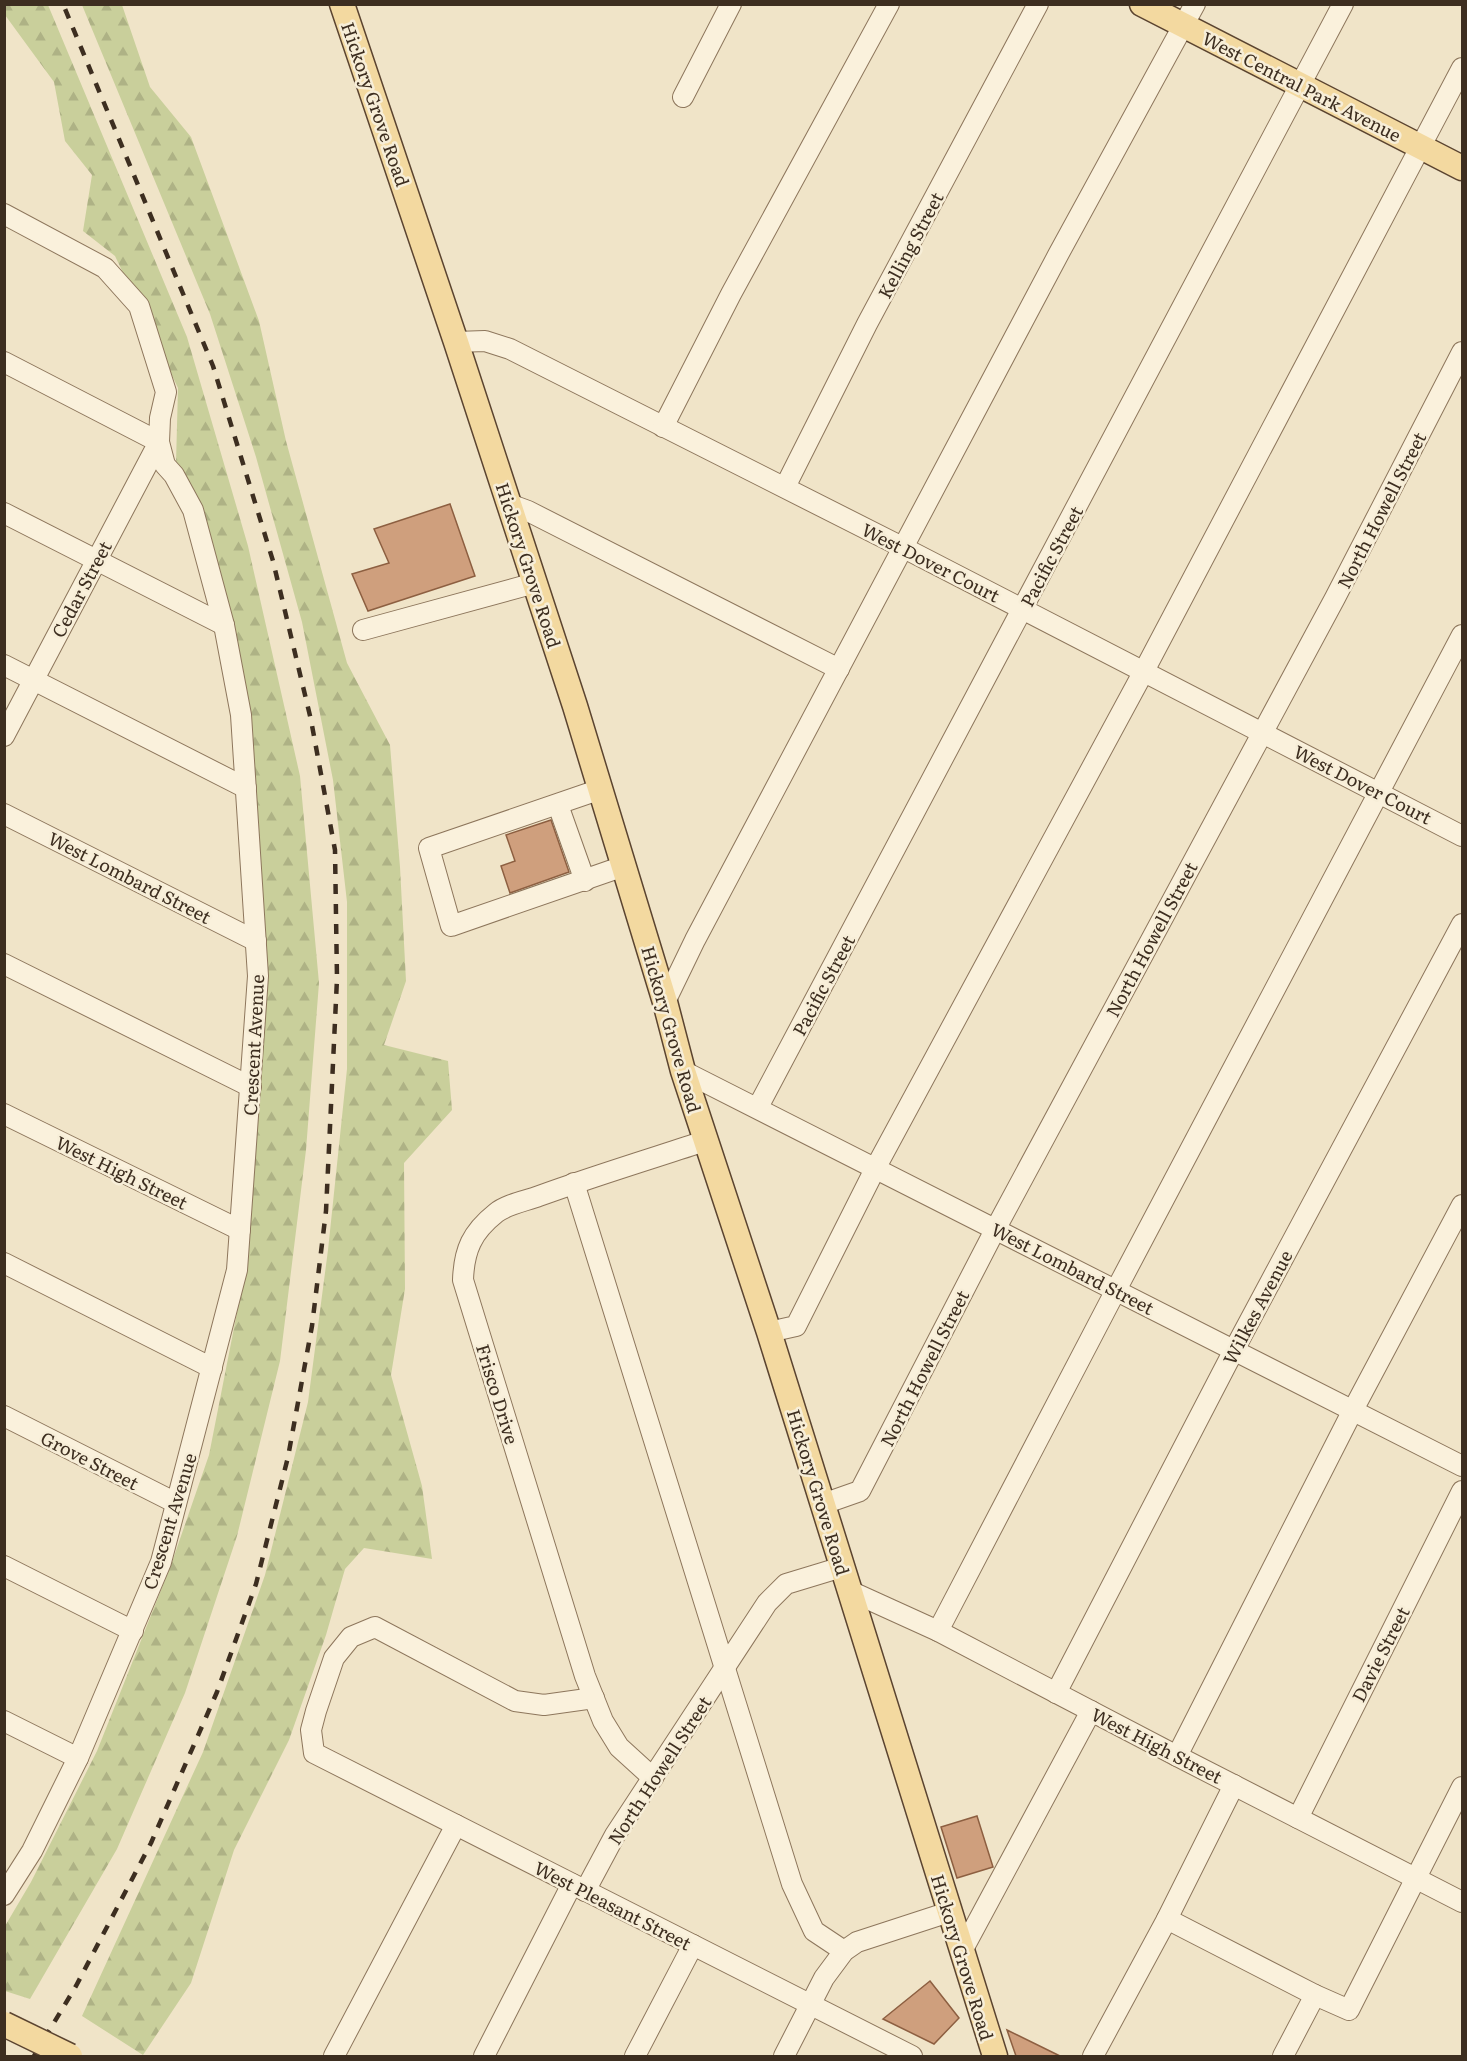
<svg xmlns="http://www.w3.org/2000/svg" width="1467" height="2061" font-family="Literata,serif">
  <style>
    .forest { fill: url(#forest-firs) }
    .building { fill: #cf9f7d; stroke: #8d5f41; stroke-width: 1.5 }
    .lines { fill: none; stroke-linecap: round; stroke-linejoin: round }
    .minor-casing { stroke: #8d765c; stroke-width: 22 }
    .major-casing { stroke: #5b4430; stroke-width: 27 }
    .minor { stroke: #faf1dc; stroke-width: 20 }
    .major { stroke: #f3d9a0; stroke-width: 24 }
    .rail { stroke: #3d2e20; stroke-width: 4.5; stroke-dasharray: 10 10; stroke-linecap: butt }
    .major-bridge-casing { stroke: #5b4430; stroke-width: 27; stroke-linecap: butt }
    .major-bridge { stroke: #f3d9a0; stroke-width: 24 }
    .labels { text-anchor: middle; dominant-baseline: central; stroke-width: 5; stroke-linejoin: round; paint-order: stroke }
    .street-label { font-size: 18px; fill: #3d2e20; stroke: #f7eed8 }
  </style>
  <defs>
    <pattern id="forest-firs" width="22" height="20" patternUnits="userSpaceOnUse" patternTransform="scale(1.5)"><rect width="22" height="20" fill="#c9cf9b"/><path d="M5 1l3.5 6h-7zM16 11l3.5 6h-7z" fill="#aeb285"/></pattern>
  </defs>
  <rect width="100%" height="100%" fill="#f0e4c8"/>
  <g class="forest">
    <polygon points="5,5 48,5 187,337 248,546 300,776 319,983 306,1150 280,1361 237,1536 185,1693 117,1849 30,1999 5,1991 5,1926 31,1882 97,1751 171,1565 209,1455 244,1277 266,958 254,762 239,654 176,463 178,388 115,256 83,231 92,175 65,141 54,82 5,15"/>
    <polygon points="82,5 122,5 150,87 191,137 259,321 286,441 347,663 390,745 400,867 406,981 384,1045 448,1061 452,1110 404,1163 405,1289 391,1375 422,1486 432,1559 364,1548 345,1569 326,1635 289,1740 234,1850 191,1983 143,2055 82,2016 203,1752 265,1575 308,1402 328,1250 347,1069 347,902 333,780 302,622 256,457 210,314"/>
  </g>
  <g class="building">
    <polygon points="450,504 475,576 368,611 352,574 389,563 374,529"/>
    <polygon points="551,820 569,872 510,893 501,866 515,861 506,835"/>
    <polygon points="977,1816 993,1867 957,1878 941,1827"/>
    <polygon points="930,1981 959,2018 934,2044 883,2019"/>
    <polygon points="1007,2030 1060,2056 1016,2056"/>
  </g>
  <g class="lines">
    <defs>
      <g id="minor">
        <polyline points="683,97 731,4"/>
        <polyline points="4,214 105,268 139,306 166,392 160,418 159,442 165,465 174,475 193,510 224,625 241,715 258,976 237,1270 161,1562 78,1758 32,1851 4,1895"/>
        <polyline points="456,342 485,341 510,349 904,548 1462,836"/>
        <polyline points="4,362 159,442 4,736"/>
        <polyline points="663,427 731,294 889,4"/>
        <polyline points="785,487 867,324 1038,4"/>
        <polyline points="509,504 528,511 839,669"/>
        <polyline points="4,513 224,625"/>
        <polyline points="363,630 535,583"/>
        <polyline points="4,665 246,788"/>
        <polyline points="601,789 429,848 451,926 624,866"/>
        <polyline points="558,805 585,881"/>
        <polyline points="4,814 256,941"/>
        <polyline points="4,964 251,1087"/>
        <polyline points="665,1002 695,940 1058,255 1195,4"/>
        <polyline points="683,1071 1462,1466"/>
        <polyline points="758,1107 1343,4"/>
        <polyline points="4,1114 240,1230"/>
        <polyline points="574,1183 792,1884 814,1931 844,1951"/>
        <polyline points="4,1263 212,1368"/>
        <polyline points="769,1332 796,1326 876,1167 1144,671 1462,68"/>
        <polyline points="4,1416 176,1503"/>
        <polyline points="823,1504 860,1491 996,1228 1335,598 1462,352"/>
        <polyline points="4,1566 133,1631"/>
        <polyline points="850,1591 938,1631 1177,1756 1462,1902"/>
        <polyline points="938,1631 1116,1290 1462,635"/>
        <polyline points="1056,1693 1234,1350 1462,924"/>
        <polyline points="594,1698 544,1705 515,1701 375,1627 351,1637 334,1658 316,1711 311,1730 314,1753 912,2056"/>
        <polyline points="4,1721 78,1758"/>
        <polyline points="1177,1756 1353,1410 1462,1205"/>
        <path d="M 653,1778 L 619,1747 L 603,1721 L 585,1676 L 463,1280 C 464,1250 472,1232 496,1213 C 507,1204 526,1201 539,1196 C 594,1176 650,1159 705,1141"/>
        <polyline points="1298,1818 1462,1491"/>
        <polyline points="585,1891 615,1835 767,1603 786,1584 842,1567"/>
        <polyline points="1167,1919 1315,1995 1349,2010 1462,1787"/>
        <polyline points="962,1951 1091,1711"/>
        <polyline points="334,2056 456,1825"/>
        <polyline points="484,2056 572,1884"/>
        <polyline points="635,2056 693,1945"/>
        <polyline points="784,2056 824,1978 844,1951 857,1942 949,1912"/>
        <polyline points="1093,2056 1167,1919 1234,1785"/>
        <polyline points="1283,2056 1315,1995"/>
      </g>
      <g id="major">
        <polyline points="342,4 456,342 575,706 665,1002 683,1071 769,1332 995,2056"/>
        <polyline points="1142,4 1462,168"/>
      </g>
    </defs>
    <use href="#minor" class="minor-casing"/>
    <use href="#major" class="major-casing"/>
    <use href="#minor" class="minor"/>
    <use href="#major" class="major"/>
    <polyline class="rail" points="34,2056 76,1986 151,1843 217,1692 256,1584 288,1457 312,1326 326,1211 337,979 335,850 311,720 273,561 213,366 63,4"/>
    <defs>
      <polyline id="major-bridge" points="4,2024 70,2056"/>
    </defs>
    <use href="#major-bridge" class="major-bridge-casing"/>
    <use href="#major-bridge" class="major-bridge"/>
  </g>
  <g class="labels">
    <g class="street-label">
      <text transform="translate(1302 86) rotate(27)">West Central Park Avenue</text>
      <text transform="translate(376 104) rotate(71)">Hickory Grove Road</text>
      <text transform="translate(910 245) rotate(-62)">Kelling Street</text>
      <text transform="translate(1381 510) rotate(-63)">North Howell Street</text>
      <text transform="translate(1051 556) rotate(-62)">Pacific Street</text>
      <text transform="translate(931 562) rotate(27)">West Dover Court</text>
      <text transform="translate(529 565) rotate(72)">Hickory Grove Road</text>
      <text transform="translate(81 589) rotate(-62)">Cedar Street</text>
      <text transform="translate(1363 784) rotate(27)">West Dover Court</text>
      <text transform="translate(130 877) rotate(27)">West Lombard Street</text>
      <text transform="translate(1151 939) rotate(-62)">North Howell Street</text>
      <text transform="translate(823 985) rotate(-62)">Pacific Street</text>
      <text transform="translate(672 1029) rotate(74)">Hickory Grove Road</text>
      <text transform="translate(253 1045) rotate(-87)">Crescent Avenue</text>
      <text transform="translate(122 1172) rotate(26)">West High Street</text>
      <text transform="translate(1073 1268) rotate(27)">West Lombard Street</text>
      <text transform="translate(1257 1307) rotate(-62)">Wilkes Avenue</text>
      <text transform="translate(924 1368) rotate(-63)">North Howell Street</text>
      <text transform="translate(498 1394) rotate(73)">Frisco Drive</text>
      <text transform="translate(90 1460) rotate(27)">Grove Street</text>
      <text transform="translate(819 1492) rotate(73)">Hickory Grove Road</text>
      <text transform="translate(169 1521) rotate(-73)">Crescent Avenue</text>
      <text transform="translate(1380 1654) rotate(-63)">Davie Street</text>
      <text transform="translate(1157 1745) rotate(27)">West High Street</text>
      <text transform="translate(659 1770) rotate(-57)">North Howell Street</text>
      <text transform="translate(613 1905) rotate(27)">West Pleasant Street</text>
      <text transform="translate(963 1957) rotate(73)">Hickory Grove Road</text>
    </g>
  </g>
  <rect width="1467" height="2061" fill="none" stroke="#3d2e20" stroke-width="12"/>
</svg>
